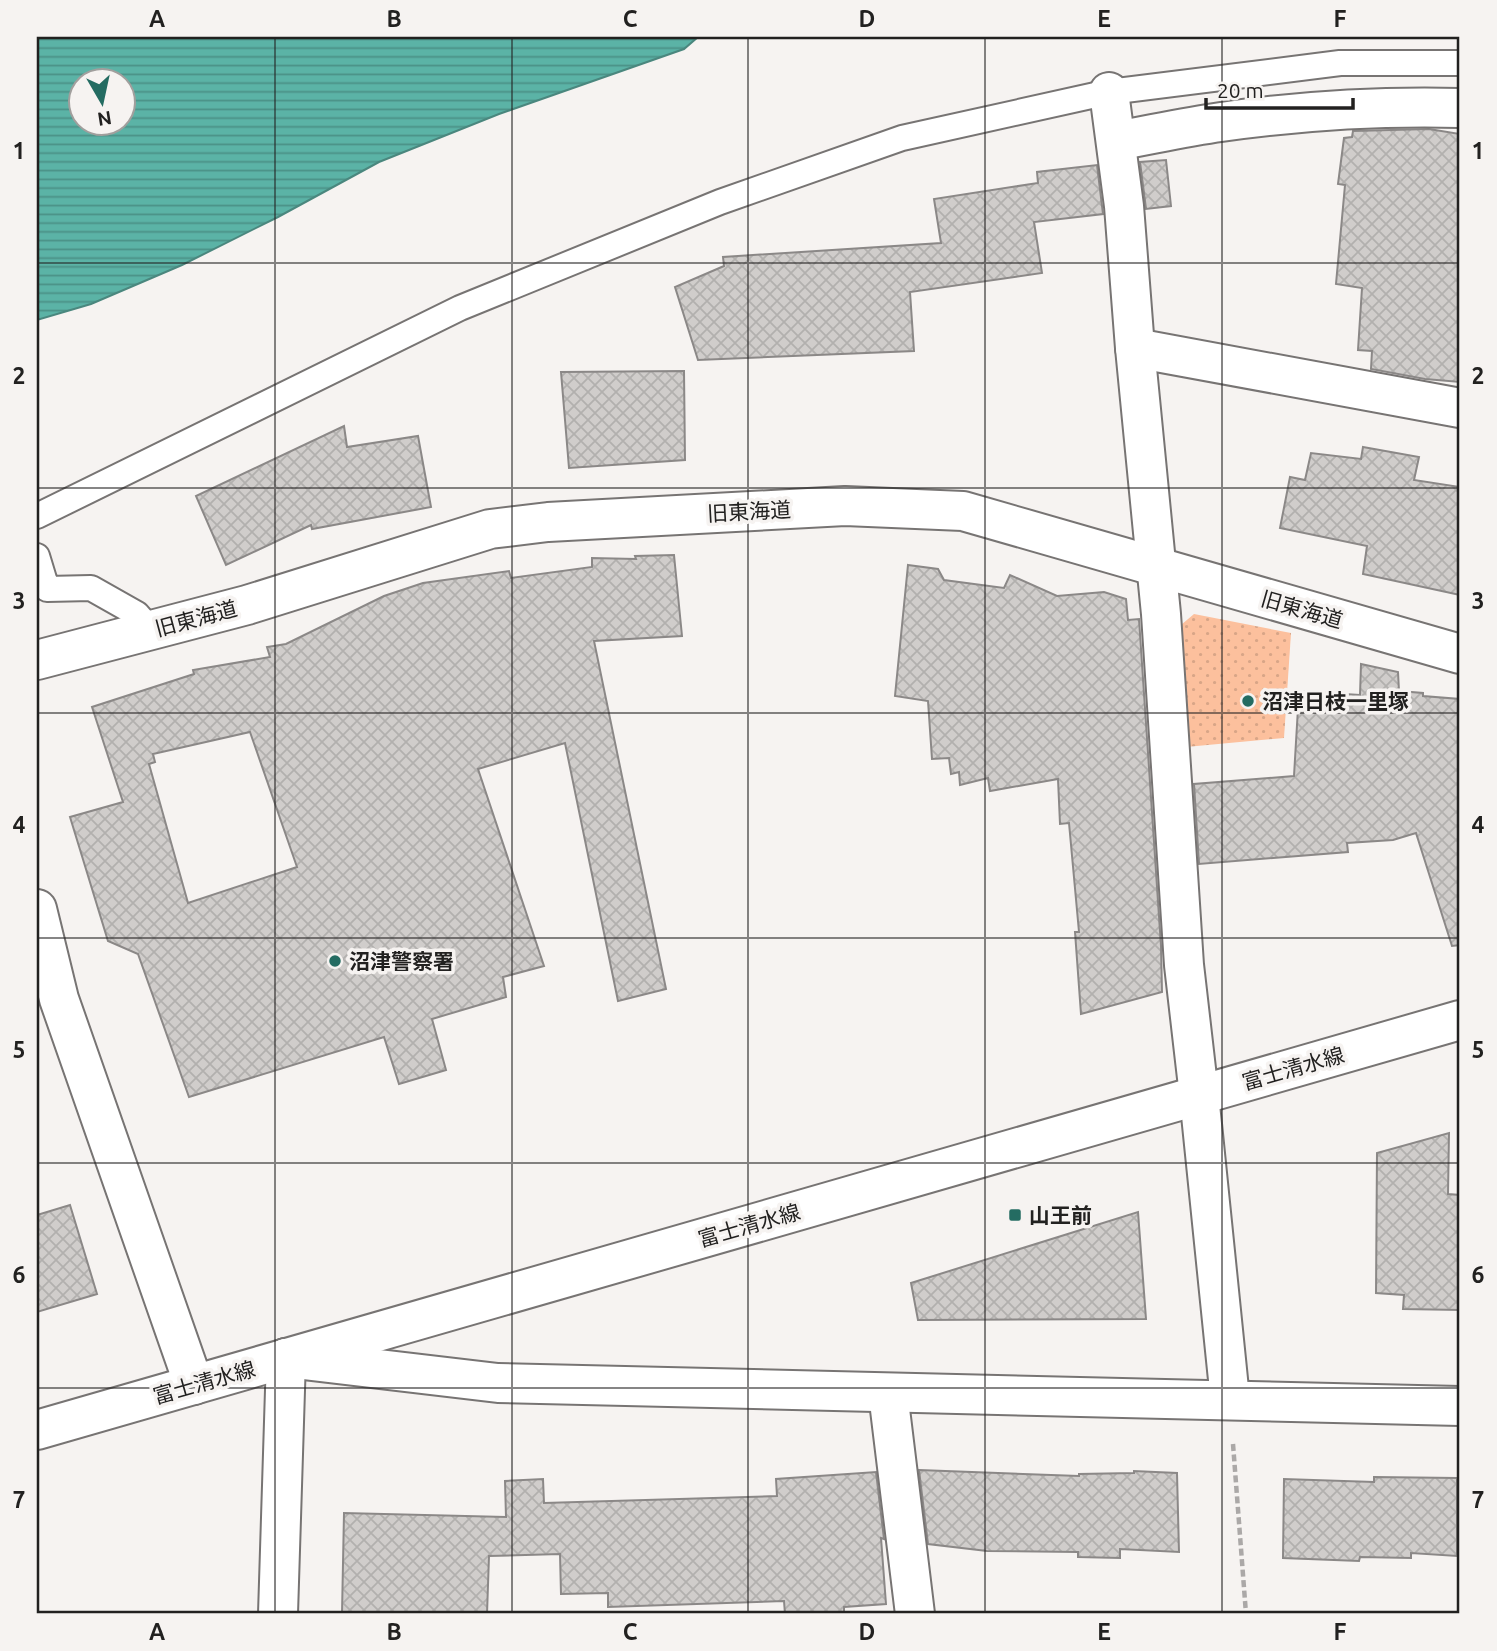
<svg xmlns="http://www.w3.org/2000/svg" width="1497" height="1651" font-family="Ubuntu,'Noto Sans JP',sans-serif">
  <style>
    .park { fill: url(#park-dots) }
    .water { fill: url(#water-rules); stroke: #4a877e; stroke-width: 2; fill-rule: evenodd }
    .building { fill: url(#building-cross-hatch); stroke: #8b8887; stroke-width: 2; fill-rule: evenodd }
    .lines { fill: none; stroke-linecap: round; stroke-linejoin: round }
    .service-casing { stroke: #777473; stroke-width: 28 }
    .minor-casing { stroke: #777473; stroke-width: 42 }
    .tertiary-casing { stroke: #777473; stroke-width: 42 }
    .secondary-casing { stroke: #777473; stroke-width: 42 }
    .path { stroke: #aba8a7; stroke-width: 4.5; stroke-dasharray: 7 3.5; stroke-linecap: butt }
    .service { stroke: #fff; stroke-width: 24 }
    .minor { stroke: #fff; stroke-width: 38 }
    .tertiary { stroke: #fff; stroke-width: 38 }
    .secondary { stroke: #fff; stroke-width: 38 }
    .grid { fill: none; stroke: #222120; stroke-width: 2; stroke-opacity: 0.55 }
    .poi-dot { fill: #246c62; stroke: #f6f3f1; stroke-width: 2.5 }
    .labels { text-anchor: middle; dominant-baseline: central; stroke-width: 7; stroke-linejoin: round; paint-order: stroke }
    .street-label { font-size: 21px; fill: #222120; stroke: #f6f3f1 }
    .poi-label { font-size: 21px; font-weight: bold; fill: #222120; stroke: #f6f3f1; text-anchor: start }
    .neatline { fill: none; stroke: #222120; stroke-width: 2.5 }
    .grid-label { font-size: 23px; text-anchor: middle; font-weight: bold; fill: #222120 }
  </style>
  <defs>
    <pattern id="park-dots" width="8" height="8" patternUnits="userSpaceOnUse" patternTransform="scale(1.75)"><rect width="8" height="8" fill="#fcc09d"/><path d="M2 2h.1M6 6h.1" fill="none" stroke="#d8a587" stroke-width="1.8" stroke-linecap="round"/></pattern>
    <pattern id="water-rules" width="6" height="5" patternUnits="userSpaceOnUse" patternTransform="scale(1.75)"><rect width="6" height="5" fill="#5bb3a6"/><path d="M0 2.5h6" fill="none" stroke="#4b9187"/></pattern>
    <pattern id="building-cross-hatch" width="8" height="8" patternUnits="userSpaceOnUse" patternTransform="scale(1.75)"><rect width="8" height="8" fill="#d0cdcb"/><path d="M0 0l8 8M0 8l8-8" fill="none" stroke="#b2b0ae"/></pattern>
  </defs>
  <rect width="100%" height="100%" fill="#f6f3f1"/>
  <polygon class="park" points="1194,614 1291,633 1284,738 1186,747 1175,630"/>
  <path class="water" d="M 37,37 L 698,37 L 684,49 L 499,114 L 379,162 L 278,217 L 182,265 L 91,304 L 37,320 ZM 80,80 L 122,80 L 122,122 L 80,122 Z"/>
  <g class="building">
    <polygon points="1429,129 1460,134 1460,382 1425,379 1371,369 1372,351 1358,350 1362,288 1336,284 1345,185 1338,184 1344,138 1352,137 1353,131"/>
    <polygon points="1166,160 1171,206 1146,209 1140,162"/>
    <polygon points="1097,165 1103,214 1034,222 1042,273 910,292 914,351 698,360 675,287 724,266 723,257 941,243 934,199 1038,183 1037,172"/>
    <polygon points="684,371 685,460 569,468 561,372"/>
    <polygon points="344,426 347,447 418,436 431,507 312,529 311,525 226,565 196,496"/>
    <polygon points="1363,447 1419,457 1414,480 1460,487 1460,595 1363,574 1367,546 1280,528 1290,477 1305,480 1311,453 1361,459"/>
    <path d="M 674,555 L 682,636 L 594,641 L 666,989 L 618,1001 L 565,743 L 478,769 L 544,966 L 503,977 L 506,997 L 432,1019 L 446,1070 L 399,1084 L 384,1037 L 189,1097 L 138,954 L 108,941 L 70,817 L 123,802 L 92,707 L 194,674 L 193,670 L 270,657 L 267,647 L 286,644 L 384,596 L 423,583 L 509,571 L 511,578 L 592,567 L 592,558 L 636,559 L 635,556 ZM 250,732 L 297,867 L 188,903 L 149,764 L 155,762 L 153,754 Z"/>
    <polygon points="908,565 938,569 944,580 1004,588 1010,575 1057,596 1104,592 1126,599 1128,620 1139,619 1161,946 1162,992 1081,1014 1075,932 1079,932 1069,823 1060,824 1058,779 990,791 988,778 960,785 959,772 951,774 949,758 932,759 928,701 895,696"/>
    <polygon points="1361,664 1398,672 1399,691 1423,693 1423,696 1460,699 1460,945 1452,946 1416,833 1393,840 1347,843 1348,852 1199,864 1194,784 1294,776 1299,691 1360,695"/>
    <polygon points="1449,1133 1448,1194 1460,1195 1460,1310 1403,1309 1404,1295 1376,1293 1377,1153"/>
    <polygon points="70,1205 97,1294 37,1312 37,1215"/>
    <polygon points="1138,1212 1146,1319 918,1320 911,1283"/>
    <polygon points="919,1470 1079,1476 1079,1474 1134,1473 1134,1471 1177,1473 1179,1552 1120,1549 1120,1558 1078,1557 1078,1552 987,1551 928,1544"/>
    <polygon points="876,1472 884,1539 881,1538 886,1604 844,1607 844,1614 785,1614 784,1601 608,1607 608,1593 561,1594 560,1554 489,1556 487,1614 342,1614 344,1513 506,1517 505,1481 543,1479 544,1503 777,1496 776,1479"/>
    <polygon points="1374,1477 1457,1478 1457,1556 1411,1553 1411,1558 1360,1557 1359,1561 1283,1558 1284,1479 1374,1482"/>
  </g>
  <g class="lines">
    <defs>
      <g id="service">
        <polyline points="37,516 460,308 720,202 902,138 1109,92 1340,63 1460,63"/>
        <polyline points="37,556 47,589 91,588 137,614 151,630"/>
      </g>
      <g id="minor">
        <polyline points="1109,92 1124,206 1135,348 1161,614 1184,965 1199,1095"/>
        <path d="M 1116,141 C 1150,135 1185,127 1221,122 C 1299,111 1381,106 1460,108"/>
        <polyline points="1135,348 1460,408"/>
        <polyline points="37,660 247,605 490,529 548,522 845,506 963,511 1460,654"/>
        <polyline points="888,1393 915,1614"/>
        <polyline points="278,1614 286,1358"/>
      </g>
      <g id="tertiary">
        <polyline points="37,909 59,999 194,1385"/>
        <polyline points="1199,1095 1230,1399"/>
        <polyline points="286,1358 498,1383 1460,1406"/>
      </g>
      <polyline id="secondary" points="37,1430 1460,1020"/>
    </defs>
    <use href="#service" class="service-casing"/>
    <use href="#minor" class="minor-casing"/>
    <use href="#tertiary" class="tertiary-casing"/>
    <use href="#secondary" class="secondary-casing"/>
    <polyline class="path" points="1233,1444 1246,1614"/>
    <use href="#service" class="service"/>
    <use href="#minor" class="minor"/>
    <use href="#tertiary" class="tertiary"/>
    <use href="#secondary" class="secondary"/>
  </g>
  <path class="grid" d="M 275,37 L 275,1614M 512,37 L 512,1614M 748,37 L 748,1614M 985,37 L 985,1614M 1222,37 L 1222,1614M 37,263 L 1460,263M 37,488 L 1460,488M 37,713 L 1460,713M 37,938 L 1460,938M 37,1163 L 1460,1163M 37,1388 L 1460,1388"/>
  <g class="poi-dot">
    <circle cx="1248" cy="701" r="7"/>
    <circle cx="335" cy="961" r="7"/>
    <rect x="1008" y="1208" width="14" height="14" rx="3.5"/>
  </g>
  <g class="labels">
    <g class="street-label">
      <text transform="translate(749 511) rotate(-3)">旧東海道</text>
      <text transform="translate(1302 609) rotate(16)">旧東海道</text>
      <text transform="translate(196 618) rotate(-15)">旧東海道</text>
      <text transform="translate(1293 1068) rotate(-16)">富士清水線</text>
      <text transform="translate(749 1225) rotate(-16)">富士清水線</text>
      <text transform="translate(204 1382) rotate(-16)">富士清水線</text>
    </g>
    <g class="poi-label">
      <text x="1262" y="701">沼津日枝一里塚</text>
      <text x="349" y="961">沼津警察署</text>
      <text x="1029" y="1215">山王前</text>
    </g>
  </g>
  <rect width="1497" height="1651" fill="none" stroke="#f6f3f1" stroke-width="77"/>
  <g transform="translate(102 102) rotate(171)"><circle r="33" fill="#f6f3f1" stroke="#a19f9d" stroke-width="2"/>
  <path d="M0-5L12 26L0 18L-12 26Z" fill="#246c62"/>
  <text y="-10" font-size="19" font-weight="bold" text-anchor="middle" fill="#222120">N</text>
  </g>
  <path d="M1206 98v10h147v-10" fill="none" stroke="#222120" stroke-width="3.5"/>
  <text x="1217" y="98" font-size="21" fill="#222120" stroke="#f6f3f1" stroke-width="5" paint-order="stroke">20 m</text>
  <rect x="38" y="38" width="1420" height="1574" class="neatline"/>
  <g class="grid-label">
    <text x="157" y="27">A</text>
    <text x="394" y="27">B</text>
    <text x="630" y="27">C</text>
    <text x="867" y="27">D</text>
    <text x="1104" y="27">E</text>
    <text x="1340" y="27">F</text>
    <text x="19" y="159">1</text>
    <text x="1478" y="159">1</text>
    <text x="19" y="384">2</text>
    <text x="1478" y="384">2</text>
    <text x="19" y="609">3</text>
    <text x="1478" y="609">3</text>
    <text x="19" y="833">4</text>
    <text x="1478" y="833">4</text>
    <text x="19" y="1058">5</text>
    <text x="1478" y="1058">5</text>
    <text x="19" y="1283">6</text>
    <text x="1478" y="1283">6</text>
    <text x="19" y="1508">7</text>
    <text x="1478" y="1508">7</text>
    <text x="157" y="1640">A</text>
    <text x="394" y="1640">B</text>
    <text x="630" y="1640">C</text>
    <text x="867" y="1640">D</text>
    <text x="1104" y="1640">E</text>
    <text x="1340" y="1640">F</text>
  </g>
</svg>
